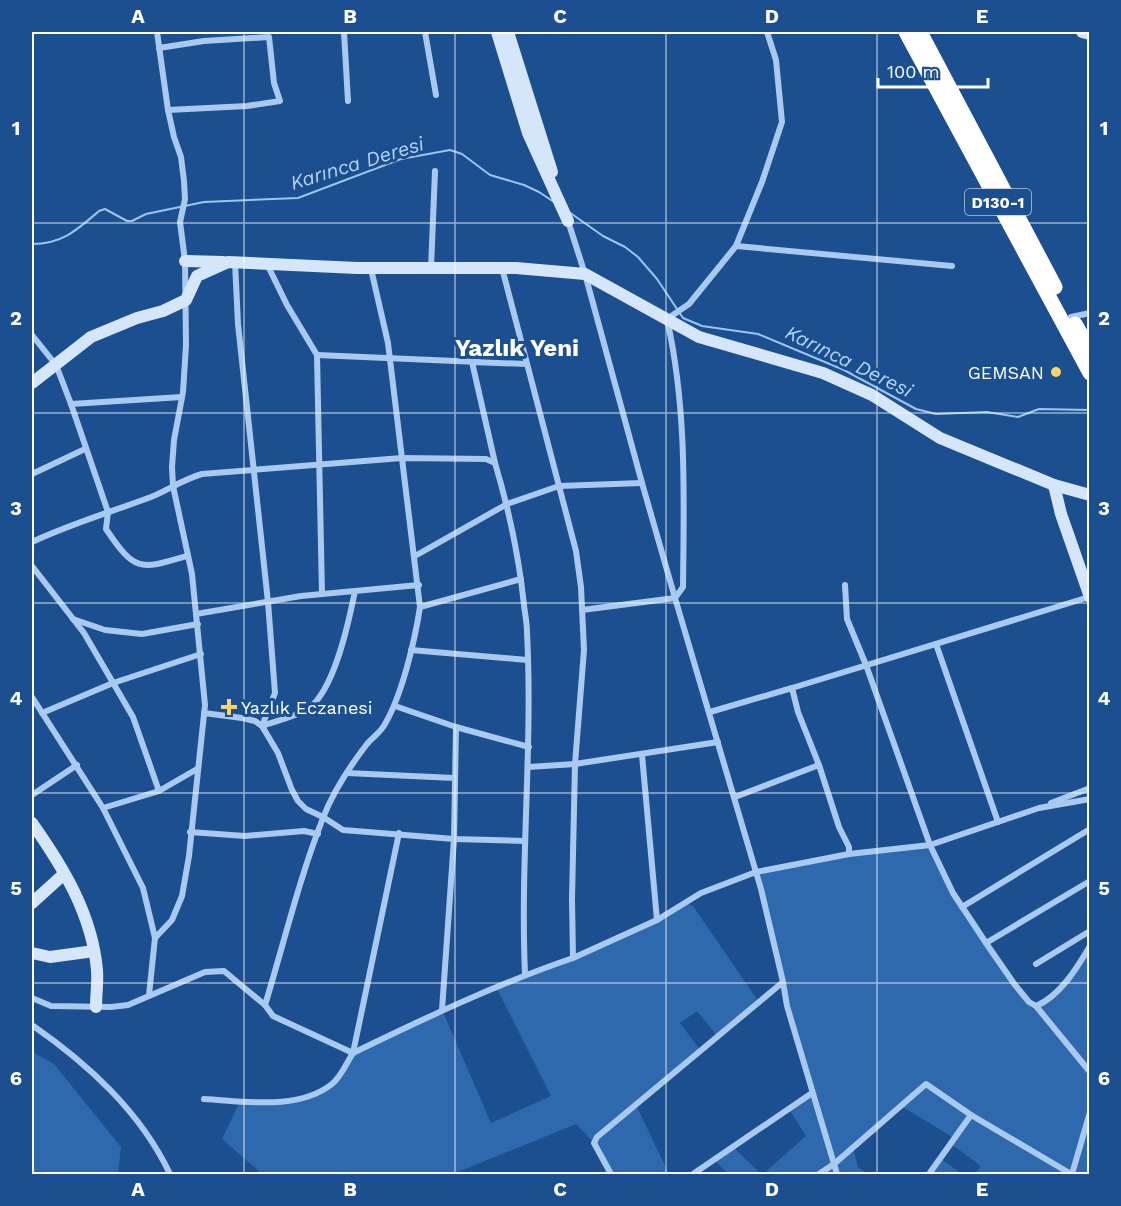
<svg xmlns="http://www.w3.org/2000/svg" width="1121" height="1206" font-family="'Work Sans',sans-serif">
  <style>
    .green { fill: #2e69ad }
    .lines { fill: none; stroke-linecap: round; stroke-linejoin: round }
    .stream { stroke: #9cc4f0; stroke-width: 2 }
    .street { stroke: #a9c9ee; stroke-width: 6 }
    .secondary { stroke: #d6e6fa; stroke-width: 12 }
    .highway { stroke: #fff; stroke-width: 15 }
    .grid { fill: none; stroke: #fff; stroke-width: 1.5; stroke-opacity: 0.55 }
    .poi-dot { fill: #ffd166; stroke: #1b4f8f; stroke-width: 2 }
    .labels { text-anchor: middle; dominant-baseline: central; stroke-width: 6; stroke-linejoin: round; paint-order: stroke }
    .shield { fill: #1b4f8f; stroke: #bbcadd; stroke-width: 1.5 }
    .shield-label { font-size: 16px; font-weight: bold; fill: #fff }
    .poi-label { font-size: 18px; fill: #fff; stroke: #1b4f8f; text-anchor: end }
    .water-label { font-size: 20px; font-style: italic; fill: #b5d3f5; stroke: #1b4f8f }
    .district-label { font-size: 24px; font-weight: bold; fill: #fff; stroke: #1b4f8f }
    .neatline { fill: none; stroke: #fff; stroke-width: 2 }
    .grid-label { font-size: 20px; text-anchor: middle; font-weight: bold; fill: #fff }
  </style>
  <rect width="100%" height="100%" fill="#1b4f8f"/>
  <g class="green">
    <path d="M 930,845 C 956,901 992,963 1036,1006 L 1058,990 L 1089,946 L 1089,1174 L 975,1174 L 981,1166 L 951,1144 L 954,1138 L 901,1106 L 853,1147 L 858,1167 L 868,1174 L 763,1174 L 806,1136 L 789,1109 L 812,1093 L 787,1006 L 756,872 L 795,864 Z"/>
    <polygon points="685,903 693,906 759,1002 718,1037 697,1011 680,1023 701,1051 636,1105 669,1174 611,1174 594,1143 576,1124 453,1174 312,1174 308,1173 303,1174 262,1174 222,1139 240,1101 280,1103 313,1094 333,1083 353,1053 442,1010 491,1123 551,1096 496,987 574,958"/>
    <polygon points="32,1052 54,1064 121,1147 118,1174 32,1174"/>
    <polygon points="733,1147 761,1174 728,1174 714,1160"/>
    <polygon points="940,1158 962,1174 929,1174"/>
  </g>
  <g class="lines">
    <g class="stream">
      <polyline points="569,212 603,236 625,247 638,257 657,279 683,318 702,326 758,334 844,370 916,409 936,414 987,412 1018,417 1039,409 1090,410"/>
      <path d="M 32,244 C 62,244 77,230 99,211 L 105,209 L 127,221 L 132,221 L 146,214 L 204,202 L 298,198 L 401,159 L 450,150 L 462,154 L 490,175 L 524,185 L 539,192 L 554,202"/>
    </g>
    <g class="street">
      <polyline points="344,32 348,101"/>
      <polyline points="425,32 436,95"/>
      <polyline points="159,48 204,41 269,37 274,83 280,101 247,106 168,110"/>
      <polyline points="568,221 585,274 642,483 675,598 582,610"/>
      <polyline points="736,246 952,266"/>
      <polyline points="235,262 238,324 268,602 275,693 262,726"/>
      <polyline points="267,264 287,305 317,355 322,594"/>
      <polyline points="431,268 435,171"/>
      <path d="M 371,269 L 388,343 L 420,607 C 415,640 402,695 385,724 C 381,732 373,737 367,744 C 350,766 333,792 323,818 C 299,879 284,943 265,1005 L 273,1016 L 353,1053 C 425,1018 497,984 573,958 L 572,899 L 575,764 L 584,650 L 581,587 L 576,551 L 502,268"/>
      <polyline points="1071,317 1090,313"/>
      <path d="M 32,335 L 56,365 L 71,404 L 108,512 L 106,529 C 135,572 139,570 187,556"/>
      <polyline points="317,355 478,362"/>
      <polyline points="71,404 182,397"/>
      <polyline points="495,463 472,362 527,364"/>
      <polyline points="32,474 85,449"/>
      <path d="M 32,542 C 70,524 111,512 151,497 C 168,490 184,479 202,474 L 402,458 L 486,459 L 495,463 C 509,510 519,557 524,605 C 525,614 527,623 527,632 C 533,747 520,860 525,974"/>
      <polyline points="415,556 507,504 559,486 642,483"/>
      <polyline points="32,566 84,633 133,717 159,791"/>
      <path d="M 845,585 L 847,619 L 866,665 L 930,845 L 953,893 L 988,946 L 1015,985 L 1029,1002 L 1036,1006 C 1060,996 1077,968 1090,946"/>
      <polyline points="420,607 521,579"/>
      <polyline points="196,614 301,596 419,585"/>
      <polyline points="73,619 105,630 142,634 198,624"/>
      <polyline points="936,644 998,822"/>
      <polyline points="411,650 527,660"/>
      <polyline points="792,688 1089,597"/>
      <polyline points="32,697 103,808 143,888 155,938 149,995"/>
      <polyline points="395,706 456,727 529,747"/>
      <polyline points="710,712 792,688 798,712 819,765"/>
      <polyline points="42,713 113,683 201,654"/>
      <polyline points="204,713 242,718 255,721 262,726 278,753 292,790 298,801 306,809 323,817 343,830 454,839 525,841"/>
      <path d="M 262,726 C 276,721 294,717 306,710 C 334,694 349,621 355,591"/>
      <polyline points="642,755 657,920"/>
      <polyline points="528,767 575,764 718,742"/>
      <polyline points="347,773 454,778"/>
      <polyline points="32,795 77,765"/>
      <polyline points="735,797 819,765 839,827 849,847 849,854 930,845 1039,808 1090,799"/>
      <polyline points="1051,803 1090,788"/>
      <polyline points="103,808 159,791 197,769"/>
      <polyline points="190,832 245,836 304,831 318,834"/>
      <polyline points="962,907 1090,829"/>
      <polyline points="155,938 172,920 182,896 189,856 205,705 192,574 173,486 172,467 174,440 183,392 186,345 185,261 180,222 185,199 184,181 181,157 174,137 168,110 157,32"/>
      <polyline points="986,943 1090,881"/>
      <polyline points="573,958 657,920 701,893 756,872 849,854"/>
      <polyline points="1036,964 1090,931"/>
      <polyline points="783,982 787,1006 837,1174"/>
      <polyline points="32,998 51,1006 111,1007 128,1005 205,972 224,971 265,1005"/>
      <polyline points="1036,1006 1090,1072"/>
      <polyline points="442,1010 454,839 456,727"/>
      <path d="M 32,1025 C 88,1064 140,1111 170,1174"/>
      <path d="M 204,1099 C 244,1101 298,1111 332,1084 C 341,1077 347,1062 353,1053 L 399,833"/>
      <path d="M 611,1174 L 594,1143 L 597,1137 L 783,982 L 761,889 L 675,598 L 683,587 C 684,497 687,408 667,319 L 689,304 L 736,246 L 762,182 L 782,122 L 776,60 L 767,32"/>
      <polyline points="693,1174 812,1093"/>
      <polyline points="819,1174 834,1164 926,1084 971,1115"/>
      <polyline points="929,1174 971,1115 1071,1174"/>
      <polyline points="1072,1174 1090,1112"/>
    </g>
    <g class="secondary">
      <polyline points="497,32 528,133 568,221"/>
      <polyline points="508,32 552,172"/>
      <polyline points="1082,32 1090,34"/>
      <polyline points="185,261 223,262"/>
      <polyline points="32,383 91,337 137,318 163,311 186,300 197,276 228,262 357,268 516,268 585,274 699,337 823,373 872,395 940,438 1054,485 1090,495"/>
      <polyline points="1054,485 1061,514 1090,597"/>
      <path d="M 32,823 C 63,867 92,914 97,970 C 98,982 96,995 96,1007"/>
      <polyline points="32,903 64,874"/>
      <polyline points="32,953 50,957 94,951"/>
    </g>
    <g class="highway">
      <polyline points="906,32 1090,373"/>
      <polyline points="920,32 1055,287"/>
      <polyline points="1075,324 1090,350"/>
    </g>
  </g>
  <path class="grid" d="M 244,32 L 244,1174M 455,32 L 455,1174M 666,32 L 666,1174M 877,32 L 877,1174M 32,223 L 1090,223M 32,413 L 1090,413M 32,603 L 1090,603M 32,793 L 1090,793M 32,983 L 1090,983"/>
  <g class="poi-dot">
    <circle cx="1056" cy="372" r="6"/>
    <path d="M226 698h6v6h6v6h-6v6h-6v-6h-6v-6h6z"/>
  </g>
  <g class="labels">
    <rect class="shield" x="965" y="189" width="66" height="26" rx="4.5"/>
    <g class="shield-label">
      <text x="998" y="202">D130-1</text>
    </g>
    <g class="poi-label">
      <text x="1044" y="372">GEMSAN</text>
      <text x="241" y="707" text-anchor="start">Yazlık Eczanesi</text>
    </g>
    <g class="water-label">
      <text transform="translate(357 163) rotate(-17)">Karınca Deresi</text>
      <text transform="translate(849 361) rotate(26)">Karınca Deresi</text>
    </g>
    <g class="district-label">
      <text x="517" y="348">Yazlık Yeni</text>
    </g>
  </g>
  <rect width="1121" height="1206" fill="none" stroke="#1b4f8f" stroke-width="66"/>
  <path d="M878 78v9h110v-9" fill="none" stroke="#ffffff" stroke-width="3"/>
  <text x="887" y="78" font-size="18" fill="#ffffff" stroke="#1b4f8f" stroke-width="4.5" paint-order="stroke">100 m</text>
  <rect x="33" y="33" width="1055" height="1140" class="neatline"/>
  <g class="grid-label">
    <text x="138" y="23">A</text>
    <text x="350" y="23">B</text>
    <text x="560" y="23">C</text>
    <text x="772" y="23">D</text>
    <text x="982" y="23">E</text>
    <text x="16" y="135">1</text>
    <text x="1104" y="135">1</text>
    <text x="16" y="325">2</text>
    <text x="1104" y="325">2</text>
    <text x="16" y="515">3</text>
    <text x="1104" y="515">3</text>
    <text x="16" y="705">4</text>
    <text x="1104" y="705">4</text>
    <text x="16" y="895">5</text>
    <text x="1104" y="895">5</text>
    <text x="16" y="1085">6</text>
    <text x="1104" y="1085">6</text>
    <text x="138" y="1196">A</text>
    <text x="350" y="1196">B</text>
    <text x="560" y="1196">C</text>
    <text x="772" y="1196">D</text>
    <text x="982" y="1196">E</text>
  </g>
</svg>
